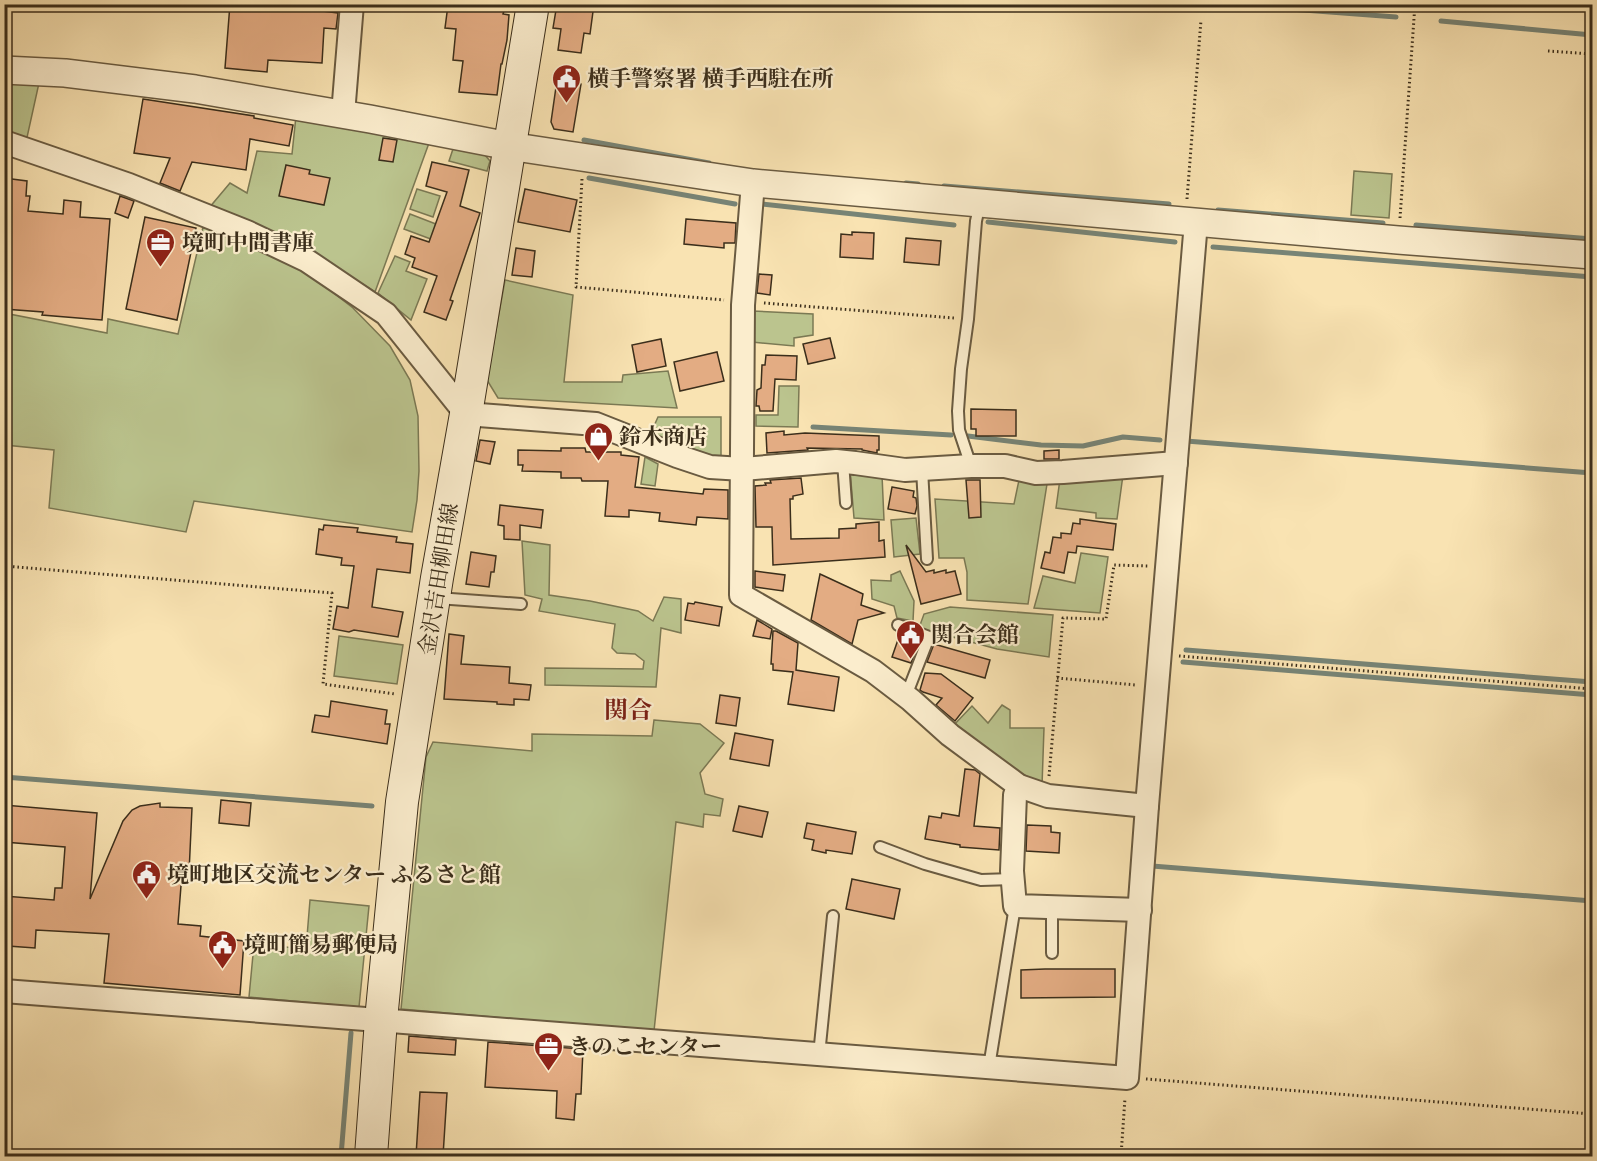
<svg xmlns="http://www.w3.org/2000/svg" width="1597" height="1161" font-family="'Gentium Book Plus','Noto Serif JP',serif">
  <style>
    .green { fill: #bbc48e; stroke: #7b7954; stroke-width: 1.5 }
    .lines { fill: none; stroke-linecap: round; stroke-linejoin: round }
    .stream { stroke: #778476; stroke-width: 5 }
    .building { fill: #e3ac83; stroke: #3b2e1b; stroke-width: 1.5 }
    .service-casing { stroke: #6a5b41; stroke-width: 14 }
    .minor-casing { stroke: #6a5b41; stroke-width: 26 }
    .tertiary-casing { stroke: #6a5b41; stroke-width: 30 }
    .secondary-casing { stroke: #3b2e1b; stroke-width: 34 }
    .path { stroke: #3b2e1b; stroke-width: 3; stroke-dasharray: 1.5 3; stroke-linecap: butt }
    .service { stroke: #fbedcd; stroke-width: 10 }
    .minor { stroke: #fbedcd; stroke-width: 22 }
    .tertiary { stroke: #fbedcd; stroke-width: 27 }
    .secondary { stroke: #fbedcd; stroke-width: 32 }
    .labels { text-anchor: middle; dominant-baseline: central; stroke-width: 4.5; stroke-linejoin: round; paint-order: stroke }
    .poi-label { font-size: 22px; font-weight: bold; fill: #3b2e1b; stroke: #fbedcd; text-anchor: start }
    .street-label { font-size: 22px; fill: #3b2e1b; stroke: #fbedcd }
    .neighbourhood-label { font-size: 24px; font-weight: bold; fill: #7a1f14; stroke: #fbedcd }
  </style>
  <rect width="100%" height="100%" fill="#f9e3b2"/>
  <filter id="stains"><feTurbulence type="fractalNoise" baseFrequency=".00333" numOctaves="4"/><feColorMatrix values="0 0 0 0 .2 0 0 0 0 .09 0 0 0 0 .02 0 0 0 .5 -.17"/></filter>
  <radialGradient id="worn" r=".72"><stop offset=".6" stop-color="#630" stop-opacity="0"/><stop offset="1" stop-color="#630" stop-opacity=".3"/></radialGradient>
  <g class="green">
    <polygon points="4,81 39,83 26,142 5,134"/>
    <polygon points="296,116 429,143 375,292 299,244 252,223 209,208 230,183 247,193 257,151 292,154"/>
    <polygon points="454,146 484,154 490,161 487,171 449,161"/>
    <polygon points="1354,171 1392,174 1389,218 1351,215"/>
    <polygon points="417,189 440,196 433,217 410,209"/>
    <polygon points="410,214 441,226 436,241 404,229"/>
    <polygon points="203,227 296,264 353,308 390,346 410,380 418,416 419,471 417,500 412,532 194,501 186,532 49,508 54,450 5,445 4,313 107,333 108,319 178,334"/>
    <polygon points="395,256 410,262 406,271 427,279 411,320 378,293"/>
    <polygon points="505,280 573,295 564,382 622,382 623,375 668,371 677,408 498,398 487,380"/>
    <polygon points="752,311 813,314 813,335 794,338 794,346 752,342"/>
    <polygon points="779,386 799,386 798,427 756,426 756,415 778,415"/>
    <polygon points="658,417 721,417 721,458 697,454 650,435"/>
    <polygon points="645,457 658,464 655,486 641,484"/>
    <polygon points="850,470 882,475 884,520 854,518"/>
    <polygon points="1123,475 1117,519 1096,518 1096,513 1056,508 1060,479"/>
    <polygon points="1019,480 1047,484 1028,604 967,600 967,572 964,558 939,558 935,499 1014,504"/>
    <polygon points="916,518 920,554 894,557 891,520"/>
    <polygon points="522,541 550,545 549,595 590,601 638,611 653,621 664,597 681,599 681,633 661,628 656,687 545,685 545,668 643,669 644,661 635,654 617,653 612,648 615,624 539,611 542,599 525,595"/>
    <polygon points="1081,553 1108,557 1100,613 1034,608 1043,576 1075,583"/>
    <polygon points="900,571 914,601 913,621 897,618 894,606 872,599 871,580 891,581 891,575"/>
    <polygon points="950,607 1053,615 1049,657 997,649 919,628 924,614"/>
    <polygon points="339,636 403,645 397,684 334,676"/>
    <polygon points="1002,705 1010,710 1010,728 1044,728 1042,786 1030,783 952,727 972,706 988,723"/>
    <polygon points="654,720 700,724 724,743 700,773 705,794 723,799 720,816 704,814 703,827 676,822 654,1031 401,1009 426,757 433,742 532,751 532,734 652,736"/>
    <polygon points="310,900 369,906 359,1007 249,997 254,944 306,949"/>
  </g>
  <g class="lines">
    <g class="stream">
      <polyline points="1223,4 1396,17"/>
      <polyline points="1441,21 1592,35"/>
      <polyline points="584,140 709,163"/>
      <polyline points="589,178 735,204"/>
      <polyline points="906,183 918,184"/>
      <polyline points="944,186 1169,204"/>
      <polyline points="761,204 954,225"/>
      <polyline points="1218,210 1383,223"/>
      <polyline points="988,222 1175,242"/>
      <polyline points="1416,225 1592,239"/>
      <polyline points="1213,247 1592,277"/>
      <polyline points="813,427 951,435"/>
      <polyline points="968,436 1041,445 1083,446 1123,437 1160,440"/>
      <polyline points="1186,441 1592,473"/>
      <polyline points="1186,650 1592,682"/>
      <polyline points="1183,662 1592,695"/>
      <polyline points="4,777 372,806"/>
      <polyline points="1152,866 1592,901"/>
      <polyline points="341,1156 351,1033"/>
    </g>
  </g>
  <g class="building">
    <polygon points="230,4 307,4 307,9 338,13 336,29 324,28 322,63 268,60 267,72 225,68"/>
    <polygon points="557,4 594,4 590,34 584,33 581,53 558,50 561,29 553,28"/>
    <polygon points="448,5 504,11 503,14 509,15 507,40 502,64 501,64 497,95 459,92 463,61 453,60 456,29 445,28"/>
    <polygon points="557,80 581,84 573,132 554,129 551,122"/>
    <polygon points="143,99 254,116 254,118 293,125 289,146 250,139 246,170 192,162 180,191 160,183 170,158 134,153"/>
    <polygon points="383,138 397,140 393,162 379,160"/>
    <polygon points="432,162 469,170 460,206 480,213 450,300 453,301 446,320 424,312 437,276 412,267 415,258 405,254 411,236 429,242 447,192 426,186"/>
    <polygon points="286,165 310,170 309,174 330,178 324,205 279,196"/>
    <polygon points="4,178 27,181 26,196 30,196 28,211 63,214 64,200 81,202 80,217 110,219 102,320 42,315 43,312 4,309"/>
    <polygon points="525,189 577,200 570,232 518,222"/>
    <polygon points="120,196 134,201 128,218 115,213"/>
    <polygon points="145,217 196,228 177,320 126,309"/>
    <polygon points="686,219 736,223 735,243 724,243 724,248 684,244"/>
    <polygon points="852,232 874,233 873,259 840,257 841,234 852,235"/>
    <polygon points="906,238 941,241 939,265 904,262"/>
    <polygon points="516,248 535,251 532,277 512,275"/>
    <polygon points="759,274 772,275 770,295 757,293"/>
    <polygon points="830,338 835,358 808,364 803,344"/>
    <polygon points="661,339 666,366 637,372 632,345"/>
    <polygon points="717,352 724,381 680,391 674,362"/>
    <polygon points="766,355 797,356 796,380 775,379 773,411 760,411 759,406 756,406 757,390 761,388 762,365 765,365"/>
    <polygon points="971,409 1016,410 1016,436 976,436 976,429 971,429"/>
    <polygon points="784,431 784,435 805,433 879,436 879,450 877,450 877,453 862,450 862,449 807,448 808,450 767,453 766,433"/>
    <polygon points="480,440 495,442 490,464 476,461"/>
    <polygon points="561,448 585,448 586,452 621,452 621,455 639,457 635,487 703,494 704,489 728,490 728,519 697,517 696,525 659,521 660,513 629,510 629,517 605,516 608,481 582,481 581,478 561,478 561,472 522,471 523,465 518,465 518,450 561,451"/>
    <polygon points="1059,450 1059,459 1044,459 1044,451"/>
    <polygon points="801,478 803,494 793,496 793,499 790,499 791,539 839,538 839,529 856,528 856,524 879,522 879,541 884,540 885,557 773,565 772,527 756,527 755,486 766,485 765,483 771,483 770,480"/>
    <polygon points="966,480 980,480 981,517 969,518"/>
    <polygon points="892,487 914,491 913,497 916,498 917,506 915,514 888,509"/>
    <polygon points="500,505 543,510 541,528 520,525 520,540 504,539 504,526 498,525"/>
    <polygon points="1080,519 1116,524 1113,550 1077,546 1076,553 1068,552 1064,573 1041,568 1045,552 1050,553 1053,537 1061,538 1061,533 1071,534 1073,523 1080,524"/>
    <polygon points="324,525 358,528 357,532 397,537 396,542 413,544 410,573 377,569 372,607 403,612 398,637 354,630 349,632 333,629 337,606 348,608 354,566 341,565 342,558 316,554 319,529 323,530"/>
    <polygon points="906,545 926,572 934,570 934,573 946,570 946,573 955,571 961,594 921,604"/>
    <polygon points="471,552 496,556 494,572 491,572 489,587 466,584"/>
    <polygon points="755,571 785,575 783,591 755,587"/>
    <polygon points="820,574 863,594 861,605 884,613 858,620 852,644 811,620"/>
    <polygon points="695,602 722,607 719,626 685,620 688,603 694,604"/>
    <polygon points="757,620 772,629 770,639 753,636"/>
    <polygon points="773,631 776,631 798,643 796,670 839,677 834,711 788,704 793,672 773,670 773,664 771,664"/>
    <polygon points="449,634 464,636 461,664 510,667 509,683 531,685 529,700 514,699 514,705 497,704 497,702 444,699"/>
    <polygon points="900,634 919,641 911,663 892,657"/>
    <polygon points="934,644 990,660 985,678 927,662"/>
    <polygon points="925,673 941,674 973,698 955,721 936,705 942,698 923,692 920,690"/>
    <polygon points="720,695 740,698 736,726 716,723"/>
    <polygon points="331,701 387,710 385,724 390,724 387,744 312,732 315,715 329,717"/>
    <polygon points="735,733 773,740 769,766 730,759"/>
    <polygon points="965,769 975,770 980,774 974,826 1000,828 999,850 960,847 960,845 925,839 929,816 941,818 942,813 959,816"/>
    <polygon points="221,800 251,803 249,826 219,823"/>
    <polygon points="160,803 160,807 192,808 189,873 182,873 178,924 201,926 200,936 244,941 240,995 104,983 109,934 36,930 35,948 8,946 10,927 4,926 4,896 54,900 55,888 62,888 65,847 4,842 4,805 97,813 90,899 123,821 132,810 140,806"/>
    <polygon points="739,806 768,812 762,837 733,831"/>
    <polygon points="807,823 856,832 852,854 826,850 826,853 812,850 814,840 804,838"/>
    <polygon points="1027,825 1051,826 1051,832 1060,833 1059,853 1026,851"/>
    <polygon points="852,879 900,889 894,919 846,909"/>
    <polygon points="1045,969 1115,969 1115,997 1021,998 1021,970"/>
    <polygon points="409,1036 456,1040 455,1055 408,1052"/>
    <polygon points="488,1042 583,1049 581,1094 576,1094 574,1120 556,1118 557,1091 485,1087"/>
    <polygon points="420,1092 447,1093 443,1156 416,1156"/>
  </g>
  <g class="lines">
    <defs>
      <g id="service">
        <polyline points="843,462 846,503"/>
        <polyline points="971,466 959,430 958,411 961,369 968,319 976,221 980,203"/>
        <polyline points="922,469 927,559"/>
        <polyline points="437,598 521,604"/>
        <polyline points="898,625 929,637 906,696"/>
        <polyline points="880,847 925,864 981,880 1013,879"/>
        <polyline points="1052,953 1052,907"/>
        <polyline points="819,1055 833,916"/>
        <polyline points="989,1067 1015,906"/>
      </g>
      <g id="minor">
        <polyline points="343,114 352,4"/>
        <polyline points="4,142 129,185 247,232 306,260 386,314 466,414 596,424 677,456 710,467 743,469 836,461 855,463 905,470 971,466 1005,466 1036,473 1063,472 1176,463"/>
        <polyline points="753,183 743,305 741,595 873,671 911,700 950,735 1019,786 1048,796 1147,806"/>
        <polyline points="1019,786 1015,795 1012,871 1015,906 1140,910"/>
        <polyline points="4,991 1127,1078 1147,806 1196,222"/>
      </g>
      <polyline id="tertiary" points="4,70 65,73 195,89 370,119 509,146 753,183 1398,240 1592,255"/>
      <polyline id="secondary" points="371,1156 381,1020 402,802 437,578 466,414 533,4"/>
    </defs>
    <use href="#service" class="service-casing"/>
    <use href="#minor" class="minor-casing"/>
    <use href="#tertiary" class="tertiary-casing"/>
    <use href="#secondary" class="secondary-casing"/>
    <g class="path">
      <polyline points="1548,51 1592,54"/>
      <polyline points="582,179 576,287 724,300"/>
      <polyline points="1187,199 1201,20"/>
      <polyline points="1400,218 1415,4"/>
      <polyline points="764,303 954,318"/>
      <polyline points="4,566 332,593 323,684 395,694"/>
      <polyline points="1179,656 1592,689"/>
      <polyline points="1057,678 1136,685"/>
      <polyline points="1049,776 1063,618 1106,619 1114,565 1148,566"/>
      <polyline points="1146,1079 1592,1114"/>
      <polyline points="1121,1156 1125,1098"/>
    </g>
    <use href="#service" class="service"/>
    <use href="#minor" class="minor"/>
    <use href="#tertiary" class="tertiary"/>
    <use href="#secondary" class="secondary"/>
  </g>
  <defs>
    <symbol id="civic-pin" viewBox="-11 -11 22 30"><path d="M0 17L-7.5 6A9.5 9.5 0 1 1 7.5 6Z" fill="#8f2418" stroke="#fbedcd"/><path d="M-.6-6.5H3V-4.5H.6V-3L4-1V1h2V6H-6V1h2V-1L-.6-3ZM-1.2 2.5V6h2.4V2.5Z" fill="#fff"/></symbol>
    <symbol id="office-pin" viewBox="-11 -11 22 30"><path d="M0 17L-7.5 6A9.5 9.5 0 1 1 7.5 6Z" fill="#8f2418" stroke="#fbedcd"/><path d="M-6-3h4V-5.5h4V-3h4V5H-6ZM-1-4.5V-3h2v-1.5ZM-6 0V1H6V0Z" fill="#fff"/></symbol>
    <symbol id="shop-pin" viewBox="-11 -11 22 30"><path d="M0 17L-7.5 6A9.5 9.5 0 1 1 7.5 6Z" fill="#8f2418" stroke="#fbedcd"/><path d="M-5-2.5h2.3a2.7 3.5 0 0 1 5.4 0H5L5.5 6h-11ZM-1.5-2.5h3a1.5 2.3 0 0 0-3 0Z" fill="#fff"/></symbol>
  </defs>
  <g fill-rule="evenodd">
    <use href="#civic-pin" x="550" y="62" width="33" height="45"/>
    <use href="#office-pin" x="144" y="226" width="33" height="45"/>
    <use href="#shop-pin" x="582" y="420" width="33" height="45"/>
    <use href="#civic-pin" x="894" y="618" width="33" height="45"/>
    <use href="#civic-pin" x="130" y="858" width="33" height="45"/>
    <use href="#civic-pin" x="206" y="928" width="33" height="45"/>
    <use href="#office-pin" x="532" y="1030" width="33" height="45"/>
  </g>
  <g class="labels">
    <g class="poi-label">
      <text x="587" y="78">横手警察署 横手西駐在所</text>
      <text x="182" y="242">境町中間書庫</text>
      <text x="619" y="436">鈴木商店</text>
      <text x="931" y="634">関合会館</text>
      <text x="167" y="874">境町地区交流センター ふるさと館</text>
      <text x="244" y="944">境町簡易郵便局</text>
      <text x="569" y="1046">きのこセンター</text>
    </g>
    <g class="street-label">
      <text transform="translate(438 579) rotate(-81)">金沢吉田柳田線</text>
    </g>
    <g class="neighbourhood-label">
      <text x="628" y="709">関合</text>
    </g>
  </g>
  <rect width="1597" height="1161" fill="none" stroke="#f9e3b2" stroke-width="24"/>
  <rect x="6" y="6" width="1585" height="1149" fill="none" stroke="#3b2e1b" stroke-width="3"/>
  <rect x="12" y="12" width="1573" height="1137" fill="none" stroke="#3b2e1b" stroke-width="1.5"/>
  <rect width="100%" height="100%" filter="url(#stains)"/>
  <rect width="100%" height="100%" fill="url(#worn)"/>
</svg>
